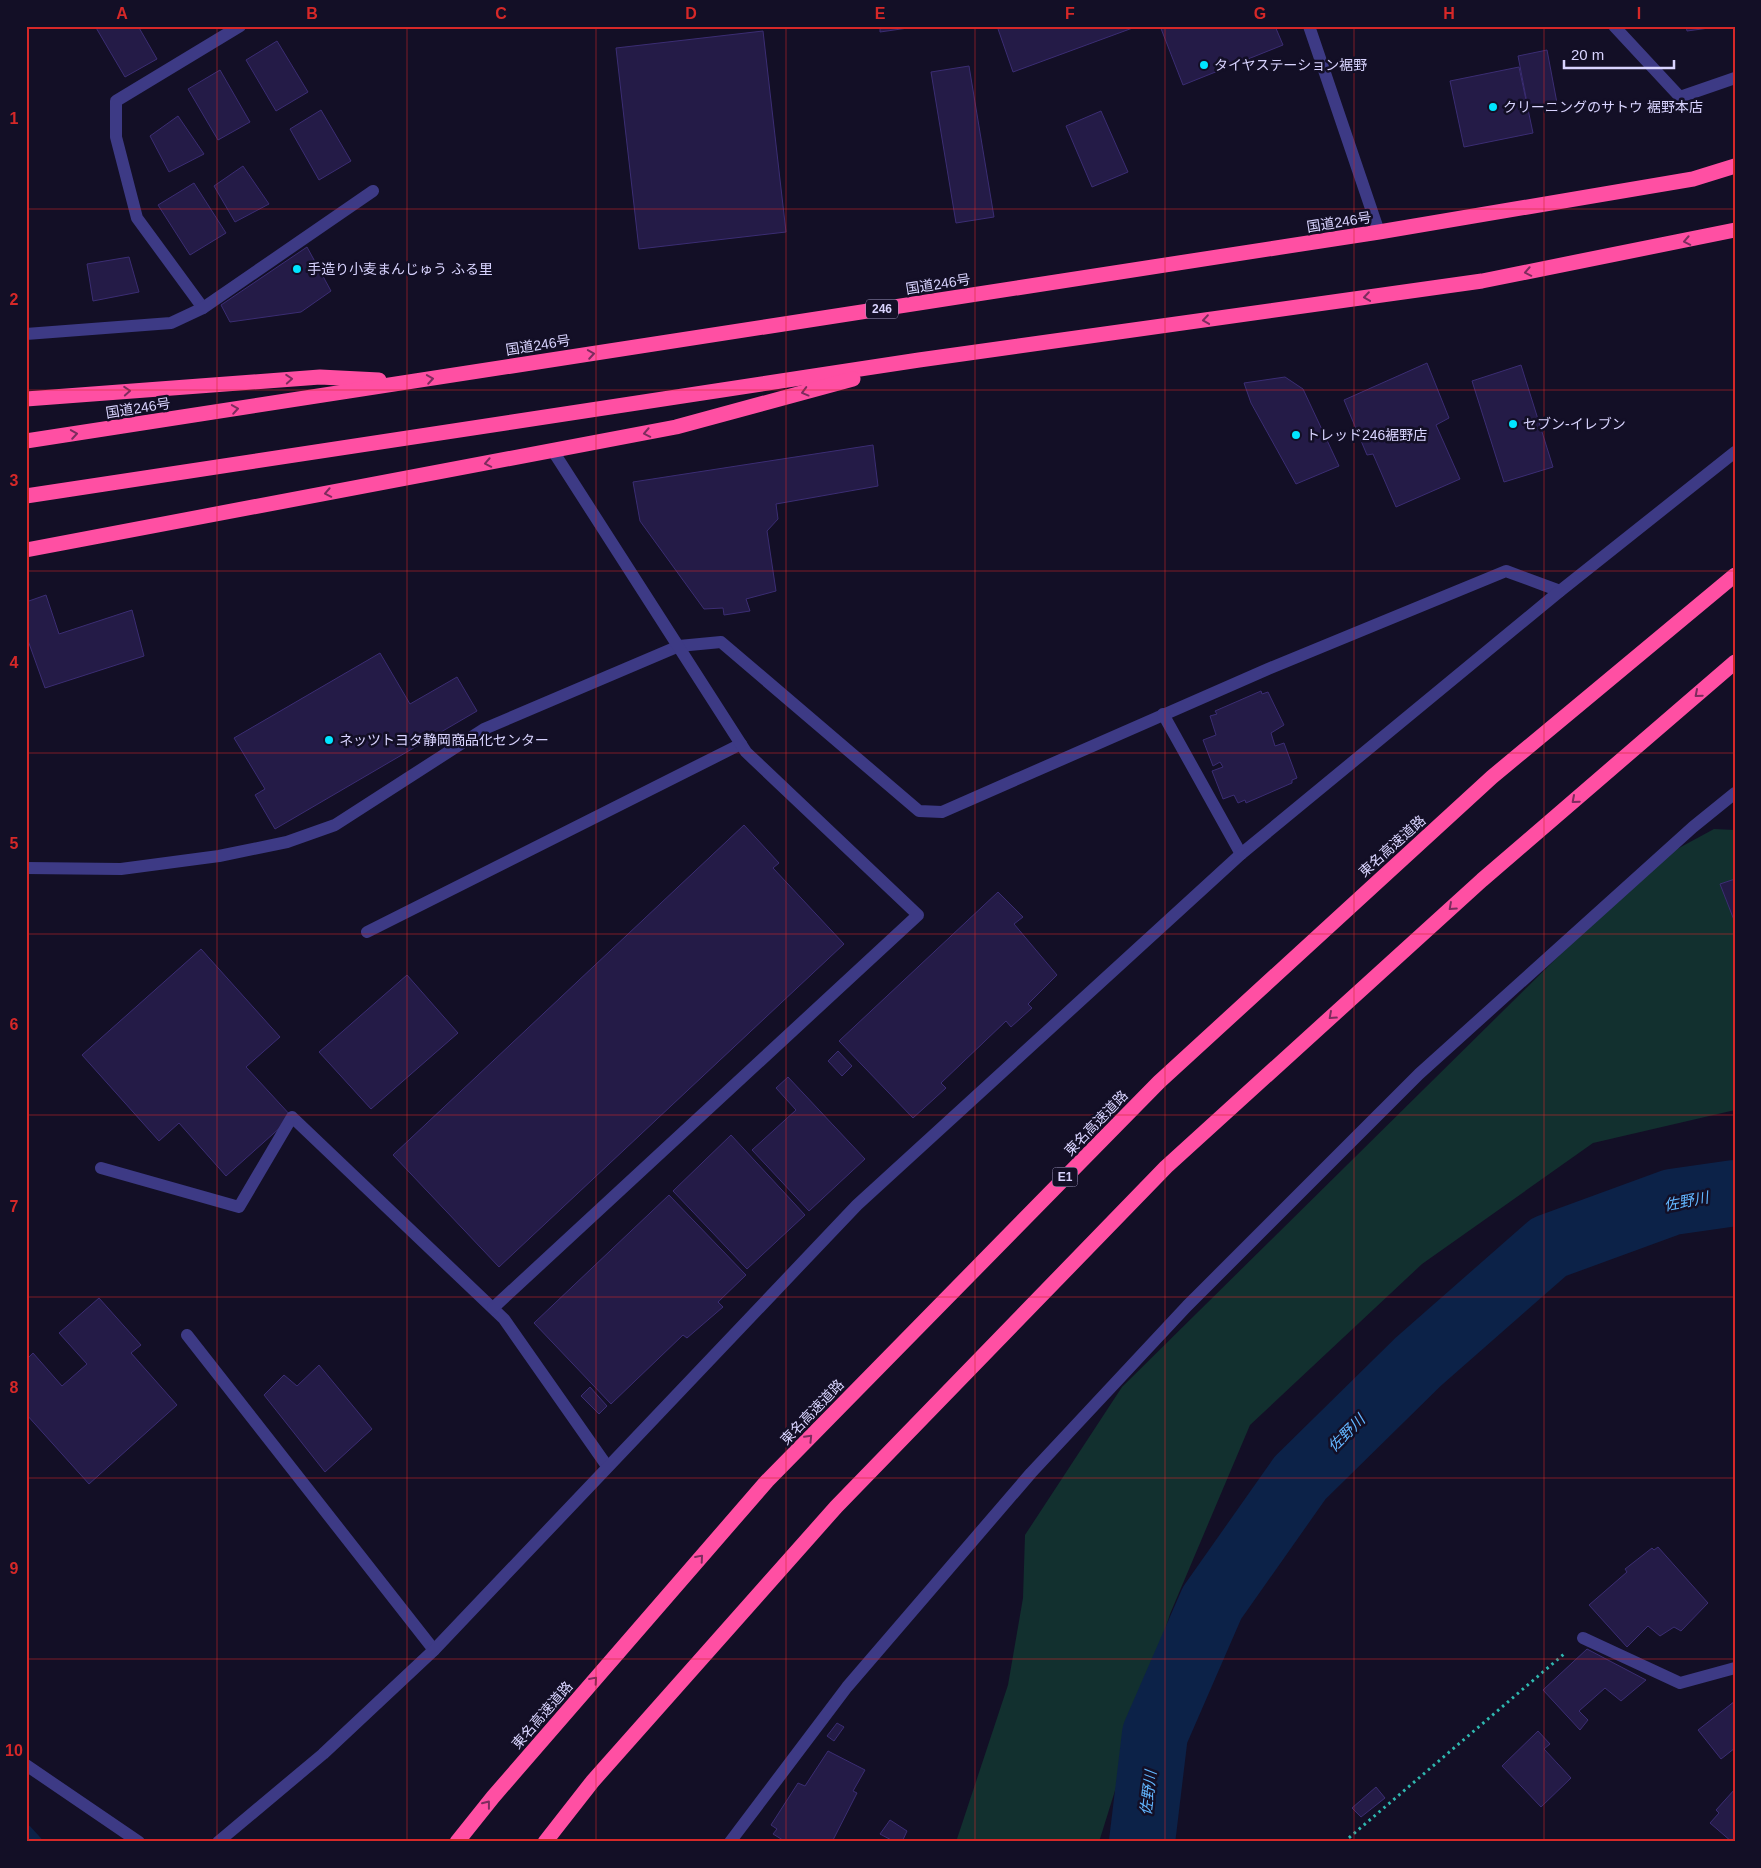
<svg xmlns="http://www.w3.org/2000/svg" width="1761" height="1868" font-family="Arial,'Noto Sans JP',sans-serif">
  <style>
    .green { fill: #12302f }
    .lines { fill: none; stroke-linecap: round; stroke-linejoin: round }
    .stream { stroke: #0c2248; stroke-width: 11 }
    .river { stroke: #0c2248; stroke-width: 66 }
    .building { fill: #241b47; stroke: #3b2d73 }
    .path { stroke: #2fb8b0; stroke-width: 3; stroke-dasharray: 2.5 4; stroke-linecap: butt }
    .lane { stroke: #3d3a85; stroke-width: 12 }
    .street { stroke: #3d3a85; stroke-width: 12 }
    .highway { stroke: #ff4fa3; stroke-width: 15 }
    .oneway { stroke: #7d2c5e }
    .grid { fill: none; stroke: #d62828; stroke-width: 1; stroke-opacity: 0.55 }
    .poi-dot { fill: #00e5ff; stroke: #130f26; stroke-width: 2 }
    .labels { text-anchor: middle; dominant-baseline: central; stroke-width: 5; stroke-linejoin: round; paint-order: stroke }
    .shield { fill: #130f26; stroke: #9e99be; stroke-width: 1 }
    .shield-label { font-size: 12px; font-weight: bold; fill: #d9d4ff }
    .poi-label { font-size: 14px; fill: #d9d4ff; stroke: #130f26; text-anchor: start }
    .street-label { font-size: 14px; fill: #d9d4ff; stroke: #130f26 }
    .water-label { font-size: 15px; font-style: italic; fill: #62b6ff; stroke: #130f26 }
    .neatline { fill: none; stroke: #d62828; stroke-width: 2 }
    .grid-label { font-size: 16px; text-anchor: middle; font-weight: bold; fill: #d62828 }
  </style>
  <rect width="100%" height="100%" fill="#130f26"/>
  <polygon class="green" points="1714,829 1735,830 1735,1110 1593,1143 1422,1264 1250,1425 1170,1614 1099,1842 956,1842 1008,1685 1023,1598 1025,1535 1122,1387 1655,861"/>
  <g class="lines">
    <polyline class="stream" points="26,1830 37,1842"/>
    <polyline class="river" points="1142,1842 1155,1734 1212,1603 1300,1478 1418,1362 1549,1247 1672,1202 1735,1193"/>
  </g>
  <g class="building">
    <polygon points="95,26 138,26 157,59 125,77"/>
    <polygon points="880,26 922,26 880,32"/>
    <polygon points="997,26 1138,26 1013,72"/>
    <polygon points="1160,26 1275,26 1283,45 1183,85"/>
    <polygon points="1686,26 1724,26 1687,31"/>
    <polygon points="763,31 786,232 639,249 616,48"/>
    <polygon points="277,41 308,92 276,111 246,60"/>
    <polygon points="1547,50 1557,103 1528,108 1518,56"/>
    <polygon points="969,66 994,217 956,223 931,72"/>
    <polygon points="1519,67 1533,133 1464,147 1450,81"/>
    <polygon points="220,70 250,122 218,140 188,89"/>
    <polygon points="321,110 351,161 319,180 290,129"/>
    <polygon points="1101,111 1128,172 1092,187 1066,126"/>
    <polygon points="178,116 204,154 169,172 150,136"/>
    <polygon points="243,166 269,204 235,222 214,186"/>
    <polygon points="194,183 226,233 190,255 158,205"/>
    <polygon points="307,247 331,291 301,312 230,322 221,305"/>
    <polygon points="129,257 139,292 93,301 87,264"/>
    <polygon points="1427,363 1449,418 1436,425 1460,479 1396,507 1373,454 1367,455 1344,400"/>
    <polygon points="1521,365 1553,467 1504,482 1472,381"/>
    <polygon points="1285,377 1303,389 1339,466 1296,484 1251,403 1244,383"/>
    <polygon points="873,445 878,486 776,504 778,519 767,531 776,591 746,599 750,611 724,615 723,608 704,609 640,521 633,482"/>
    <polygon points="46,595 59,634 132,610 144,656 45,688 26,635 26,602"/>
    <polygon points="380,653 410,704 457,677 477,711 275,829 255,795 265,789 234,738"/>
    <polygon points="1261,691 1262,694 1268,692 1284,725 1271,733 1275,746 1284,743 1297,778 1292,780 1292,783 1246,803 1245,800 1238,803 1234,795 1223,799 1212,771 1223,767 1220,762 1213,766 1203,740 1216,735 1210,716 1217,714 1215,711"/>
    <polygon points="744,825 779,863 773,868 844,944 499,1267 393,1155"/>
    <polygon points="1735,879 1735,920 1734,920 1720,884"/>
    <polygon points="998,892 1023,917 1014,924 1057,975 1028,1004 1032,1008 1011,1027 1006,1021 941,1083 946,1088 913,1118 839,1041"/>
    <polygon points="201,949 280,1037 246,1067 292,1117 226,1176 179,1123 159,1141 82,1055"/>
    <polygon points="407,975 458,1033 371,1109 319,1052"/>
    <polygon points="838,1051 852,1066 842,1076 828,1061"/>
    <polygon points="788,1077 865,1159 809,1211 752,1150 796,1110 776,1088"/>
    <polygon points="731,1135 805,1215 747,1269 673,1191"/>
    <polygon points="669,1195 746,1275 718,1302 723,1307 687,1338 683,1335 611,1404 534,1323"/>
    <polygon points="99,1298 141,1345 131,1353 177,1405 89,1484 26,1414 26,1360 33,1353 62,1386 87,1364 59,1333"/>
    <polygon points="319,1365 372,1429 325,1472 264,1395 284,1375 297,1386"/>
    <polygon points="590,1387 607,1406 599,1414 581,1396"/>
    <polygon points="1658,1547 1708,1603 1681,1631 1674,1627 1660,1636 1648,1626 1627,1647 1589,1605 1627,1572 1625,1569 1652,1548 1654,1550"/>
    <polygon points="1587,1649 1646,1680 1621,1701 1605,1688 1579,1711 1588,1720 1580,1730 1543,1690"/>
    <polygon points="1735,1701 1735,1748 1721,1759 1698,1730"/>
    <polygon points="837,1723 844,1727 834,1741 827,1736"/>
    <polygon points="1538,1731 1550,1744 1544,1749 1571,1778 1541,1807 1502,1766"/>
    <polygon points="828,1751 865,1770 853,1791 857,1793 832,1842 786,1842 773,1834 777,1829 771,1825 798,1783 805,1786"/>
    <polygon points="1376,1787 1385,1798 1361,1817 1352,1808"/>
    <polygon points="1735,1789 1735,1842 1732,1842 1710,1823 1719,1813 1716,1810"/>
    <polygon points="890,1820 907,1831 902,1842 895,1842 880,1834"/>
  </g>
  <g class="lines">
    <polyline class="path" points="1344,1842 1564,1654"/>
    <g class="lane">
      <polyline points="26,868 121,869 219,856 287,842 335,825 484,729 679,646 721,642 919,811 942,812 1268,669 1506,571 1560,591"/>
      <polyline points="101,1168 239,1207 292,1117 504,1319 607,1466"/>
      <polyline points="187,1335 434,1650"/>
    </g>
    <g class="street">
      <polyline points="1309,26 1379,232"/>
      <polyline points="1614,26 1680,97 1735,78"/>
      <polyline points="203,308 137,218 116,137 116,101 240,26"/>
      <polyline points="26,334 171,323 203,308 373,191"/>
      <polyline points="1163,714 1241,854"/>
      <polyline points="367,932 741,744"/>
      <polyline points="493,1308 918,915 746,752 553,451"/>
      <polyline points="1583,1638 1680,1683 1735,1668"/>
      <polyline points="26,1765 139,1842"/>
      <polyline points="218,1842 323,1754 434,1650 857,1205 1241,854 1560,591 1735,452"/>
      <polyline points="730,1842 847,1687 1031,1473 1187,1306 1419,1074 1693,827 1735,793"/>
    </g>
    <g class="highway">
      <polyline points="26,399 320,377 379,380"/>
      <polyline points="26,441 1379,232 1693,179 1735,166"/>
      <polyline points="26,496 919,360 1482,281 1735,230"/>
      <polyline points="26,550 676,427 853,379"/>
      <polyline points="457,1842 493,1797 767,1481 1159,1082 1492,777 1735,575"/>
      <polyline points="545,1842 592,1782 836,1507 1166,1167 1482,880 1735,662"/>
    </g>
  </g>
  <defs><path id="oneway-chevron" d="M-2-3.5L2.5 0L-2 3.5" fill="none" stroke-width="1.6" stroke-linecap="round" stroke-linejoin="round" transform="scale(1.25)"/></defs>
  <g class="oneway">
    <use href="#oneway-chevron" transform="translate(1687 241) rotate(169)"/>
    <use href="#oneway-chevron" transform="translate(1528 272) rotate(169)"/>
    <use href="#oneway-chevron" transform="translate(1367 297) rotate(172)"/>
    <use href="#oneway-chevron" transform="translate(1206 320) rotate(172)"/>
    <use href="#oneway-chevron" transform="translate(591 354) rotate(-9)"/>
    <use href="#oneway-chevron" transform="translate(289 379) rotate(-4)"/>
    <use href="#oneway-chevron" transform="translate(430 379) rotate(-9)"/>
    <use href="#oneway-chevron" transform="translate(127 391) rotate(-4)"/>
    <use href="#oneway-chevron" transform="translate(805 392) rotate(165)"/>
    <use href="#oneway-chevron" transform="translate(235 409) rotate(-9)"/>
    <use href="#oneway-chevron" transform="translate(647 433) rotate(169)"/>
    <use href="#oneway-chevron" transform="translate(74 434) rotate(-9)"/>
    <use href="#oneway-chevron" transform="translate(488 463) rotate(169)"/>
    <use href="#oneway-chevron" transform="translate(328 493) rotate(169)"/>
    <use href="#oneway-chevron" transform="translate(1698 694) rotate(139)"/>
    <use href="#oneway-chevron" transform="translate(1575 800) rotate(139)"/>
    <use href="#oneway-chevron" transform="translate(1452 907) rotate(138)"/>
    <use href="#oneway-chevron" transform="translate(1332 1016) rotate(138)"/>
    <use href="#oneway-chevron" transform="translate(809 1438) rotate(-46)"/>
    <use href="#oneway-chevron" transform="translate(700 1558) rotate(-49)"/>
    <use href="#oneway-chevron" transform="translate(594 1680) rotate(-49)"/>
    <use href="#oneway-chevron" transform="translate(487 1804) rotate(-52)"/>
  </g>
  <path class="grid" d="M 217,26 L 217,1842M 407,26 L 407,1842M 596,26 L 596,1842M 786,26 L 786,1842M 975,26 L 975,1842M 1165,26 L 1165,1842M 1354,26 L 1354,1842M 1544,26 L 1544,1842M 26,209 L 1735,209M 26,390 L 1735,390M 26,571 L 1735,571M 26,753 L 1735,753M 26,934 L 1735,934M 26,1115 L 1735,1115M 26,1297 L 1735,1297M 26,1478 L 1735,1478M 26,1659 L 1735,1659"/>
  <g class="poi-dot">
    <circle cx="1204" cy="65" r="5"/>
    <circle cx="1493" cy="107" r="5"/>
    <circle cx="297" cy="269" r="5"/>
    <circle cx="1513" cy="424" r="5"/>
    <circle cx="1296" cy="435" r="5"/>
    <circle cx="329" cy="740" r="5"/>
  </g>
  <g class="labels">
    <g class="shield">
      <rect x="866" y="299.5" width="32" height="19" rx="4"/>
      <rect x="1052.5" y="1167.5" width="25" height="19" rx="4"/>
    </g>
    <g class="shield-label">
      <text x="882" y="309">246</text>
      <text x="1065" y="1177">E1</text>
    </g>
    <g class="poi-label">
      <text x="1214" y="65">タイヤステーション裾野</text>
      <text x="1503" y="107">クリーニングのサトウ 裾野本店</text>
      <text x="307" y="269">手造り小麦まんじゅう ふる里</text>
      <text x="1523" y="424">セブン-イレブン</text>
      <text x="1306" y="435">トレッド246裾野店</text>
      <text x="339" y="740">ネッツトヨタ静岡商品化センター</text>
    </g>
    <g class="street-label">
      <text transform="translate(1339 222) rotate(-9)">国道246号</text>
      <text transform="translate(938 284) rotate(-9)">国道246号</text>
      <text transform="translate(538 345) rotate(-9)">国道246号</text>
      <text transform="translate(138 408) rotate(-9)">国道246号</text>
      <text transform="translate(1392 846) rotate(-42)">東名高速道路</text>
      <text transform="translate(1096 1123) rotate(-46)">東名高速道路</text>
      <text transform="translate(812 1412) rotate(-46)">東名高速道路</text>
      <text transform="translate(542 1715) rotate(-49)">東名高速道路</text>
    </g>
    <g class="water-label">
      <text transform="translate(1686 1201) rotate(-11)">佐野川</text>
      <text transform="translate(1346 1433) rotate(-45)">佐野川</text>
      <text transform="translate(1148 1793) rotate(-83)">佐野川</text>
    </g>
  </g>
  <rect width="1761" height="1868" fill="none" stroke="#130f26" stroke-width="55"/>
  <path d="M1564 60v8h110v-8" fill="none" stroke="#d9d4ff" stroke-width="2.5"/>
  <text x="1571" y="60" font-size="15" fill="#d9d4ff" stroke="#130f26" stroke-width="4" paint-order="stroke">20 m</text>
  <rect x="28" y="28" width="1706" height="1812" class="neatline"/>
  <g class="grid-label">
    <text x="122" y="19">A</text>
    <text x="312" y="19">B</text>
    <text x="501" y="19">C</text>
    <text x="691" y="19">D</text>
    <text x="880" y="19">E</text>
    <text x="1070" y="19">F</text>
    <text x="1260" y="19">G</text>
    <text x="1449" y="19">H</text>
    <text x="1639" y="19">I</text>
    <text x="14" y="124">1</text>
    <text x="14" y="305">2</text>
    <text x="14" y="486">3</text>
    <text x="14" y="668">4</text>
    <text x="14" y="849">5</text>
    <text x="14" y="1030">6</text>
    <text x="14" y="1212">7</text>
    <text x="14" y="1393">8</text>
    <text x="14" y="1574">9</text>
    <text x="14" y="1756">10</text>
  </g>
</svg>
